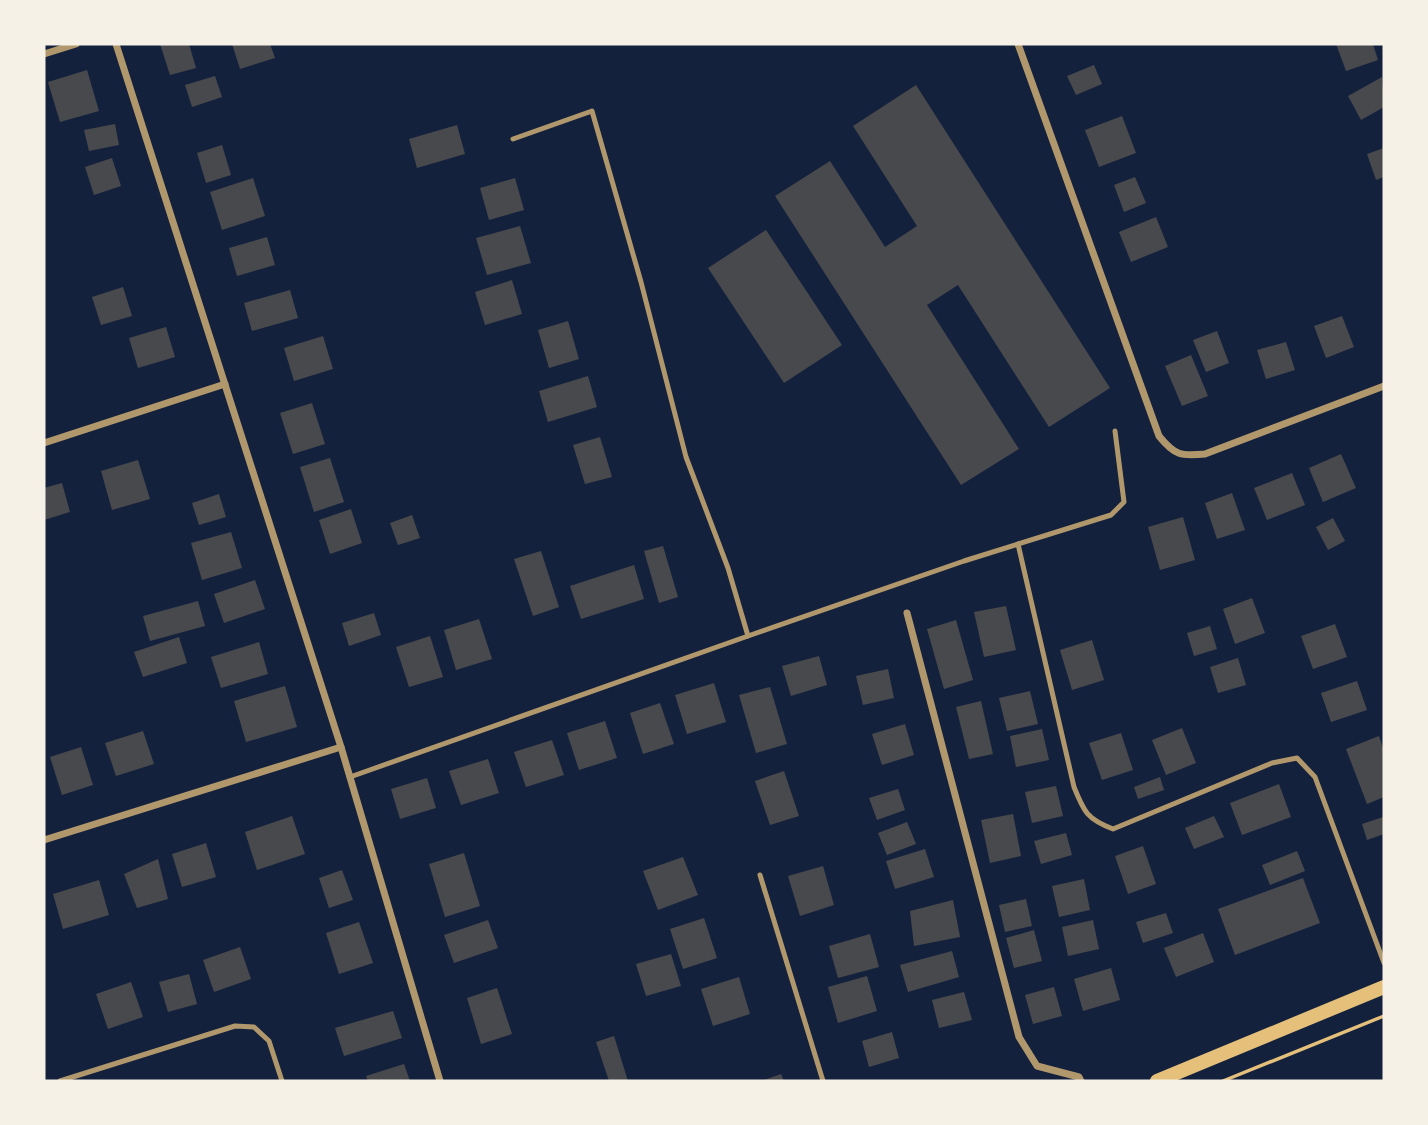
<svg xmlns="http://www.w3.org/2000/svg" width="1428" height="1125" font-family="Commissioner,sans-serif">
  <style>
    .building { fill: #48494c }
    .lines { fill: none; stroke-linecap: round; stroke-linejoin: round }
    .path { stroke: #e5c07b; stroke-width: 3.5 }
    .service { stroke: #b1986c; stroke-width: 5 }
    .minor { stroke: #b1986c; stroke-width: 7 }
    .secondary { stroke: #e5c07b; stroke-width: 14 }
  </style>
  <rect width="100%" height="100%" fill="#14213d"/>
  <g class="building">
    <polygon points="160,44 189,44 196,68 170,75"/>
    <polygon points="232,44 270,44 275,58 240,69"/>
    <polygon points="1336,44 1373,44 1378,60 1346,71"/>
    <polygon points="1094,65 1102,84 1076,95 1067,76"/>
    <polygon points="87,70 99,111 60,122 48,82"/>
    <polygon points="215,76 222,97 192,107 185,85"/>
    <polygon points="1382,77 1384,107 1361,120 1348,96"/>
    <polygon points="916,85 1110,388 1049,427 958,285 927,305 1019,449 961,485 775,196 830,161 885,247 917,226 853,126"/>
    <polygon points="1122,116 1136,153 1099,167 1085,130"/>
    <polygon points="115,124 119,145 89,151 84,130"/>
    <polygon points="457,125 465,154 417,168 409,139"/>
    <polygon points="222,145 231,175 206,183 197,153"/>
    <polygon points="1384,148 1384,177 1376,180 1367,154"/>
    <polygon points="112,158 121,186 94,195 85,167"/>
    <polygon points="1135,177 1146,203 1124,212 1114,185"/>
    <polygon points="253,178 265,216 222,230 210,192"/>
    <polygon points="515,178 524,210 489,220 480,188"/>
    <polygon points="1156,217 1168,247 1131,262 1119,232"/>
    <polygon points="520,226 531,263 487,275 476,238"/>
    <polygon points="766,230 842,345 784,383 708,268"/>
    <polygon points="267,237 275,265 237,276 229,248"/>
    <polygon points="512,280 522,314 485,325 475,292"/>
    <polygon points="123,287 132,316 101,325 92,297"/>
    <polygon points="290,290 298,318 252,331 244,303"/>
    <polygon points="1342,316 1354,347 1326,358 1314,326"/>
    <polygon points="568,321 579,359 549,368 538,330"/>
    <polygon points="166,327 175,357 138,368 129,338"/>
    <polygon points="1217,331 1229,363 1206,372 1193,340"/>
    <polygon points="323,336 333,369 294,381 284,348"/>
    <polygon points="1286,342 1295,370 1266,379 1257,350"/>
    <polygon points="1191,355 1208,396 1182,406 1165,366"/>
    <polygon points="588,376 597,407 548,422 539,391"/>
    <polygon points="312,403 325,444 293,454 280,413"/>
    <polygon points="600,437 612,477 585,484 573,445"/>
    <polygon points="1341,454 1356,488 1323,502 1309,468"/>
    <polygon points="330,458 344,502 314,512 300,467"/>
    <polygon points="138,460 150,499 112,510 101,471"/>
    <polygon points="1292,473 1305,505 1267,520 1254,488"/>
    <polygon points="62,483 70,512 44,520 44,488"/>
    <polygon points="1232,493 1245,530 1217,539 1205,503"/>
    <polygon points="219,494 226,517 199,525 192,503"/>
    <polygon points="351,509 362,543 330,554 319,520"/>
    <polygon points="412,515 420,538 398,545 390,523"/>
    <polygon points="1183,517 1195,560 1160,570 1148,527"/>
    <polygon points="1333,518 1345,541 1328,550 1316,527"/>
    <polygon points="231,532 242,568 202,580 191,543"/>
    <polygon points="663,546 678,597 659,603 644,551"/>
    <polygon points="541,551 559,607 533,616 514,559"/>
    <polygon points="634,565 644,599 581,619 570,586"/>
    <polygon points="255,580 265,609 224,623 214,594"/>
    <polygon points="1252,598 1265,633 1235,644 1223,609"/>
    <polygon points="198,601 205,626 150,641 143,616"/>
    <polygon points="1006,606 1016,650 984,657 974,612"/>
    <polygon points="374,613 381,635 349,646 342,623"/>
    <polygon points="479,619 492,659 456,670 444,630"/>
    <polygon points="956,620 973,680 944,689 927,629"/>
    <polygon points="1335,624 1347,657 1313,669 1301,636"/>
    <polygon points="1210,626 1217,649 1194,656 1187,633"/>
    <polygon points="430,636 443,677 409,687 396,647"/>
    <polygon points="179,637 187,663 143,677 134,652"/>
    <polygon points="1092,640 1104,680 1072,690 1060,650"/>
    <polygon points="259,642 268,674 221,688 211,657"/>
    <polygon points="819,656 827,685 791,696 782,666"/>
    <polygon points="1238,658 1246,685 1218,693 1210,667"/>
    <polygon points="888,669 894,698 863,705 856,676"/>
    <polygon points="1357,681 1367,710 1331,722 1321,693"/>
    <polygon points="714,683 726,722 687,734 675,695"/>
    <polygon points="285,686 297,727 246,742 234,701"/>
    <polygon points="770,687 787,744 756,753 739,695"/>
    <polygon points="1030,691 1038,724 1007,731 999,698"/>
    <polygon points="981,701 993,754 969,759 956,707"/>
    <polygon points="660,703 674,744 643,754 630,713"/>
    <polygon points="605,721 617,758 579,770 567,733"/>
    <polygon points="905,724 914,755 882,765 872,734"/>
    <polygon points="1182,728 1196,763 1166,775 1152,740"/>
    <polygon points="1042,729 1049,760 1016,767 1010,736"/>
    <polygon points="143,731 154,764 116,776 105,743"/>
    <polygon points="1121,733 1133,770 1102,780 1089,743"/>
    <polygon points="1379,736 1384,751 1384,797 1367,804 1346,749"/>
    <polygon points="552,740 564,775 526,787 514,752"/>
    <polygon points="81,747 93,785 62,795 50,757"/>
    <polygon points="488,759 499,793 461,805 449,771"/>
    <polygon points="784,771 799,816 770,825 755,781"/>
    <polygon points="1160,777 1164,790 1138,799 1134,787"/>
    <polygon points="427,778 436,808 400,819 391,789"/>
    <polygon points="1279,784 1291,817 1242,835 1230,803"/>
    <polygon points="1056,786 1063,816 1032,823 1025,792"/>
    <polygon points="898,789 905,810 877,820 869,798"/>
    <polygon points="1013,814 1021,856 990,863 981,820"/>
    <polygon points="292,816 305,854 257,870 245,832"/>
    <polygon points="1214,816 1224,837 1194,849 1185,828"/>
    <polygon points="1383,817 1384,834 1367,840 1362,824"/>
    <polygon points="907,822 916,844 887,855 878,833"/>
    <polygon points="1066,833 1072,855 1041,864 1034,841"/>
    <polygon points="206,843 216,877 182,887 172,854"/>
    <polygon points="1143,846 1156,884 1128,894 1115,856"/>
    <polygon points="925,849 934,877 895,889 886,861"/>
    <polygon points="1297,851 1305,871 1270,885 1262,865"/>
    <polygon points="464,853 480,906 445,917 429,864"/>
    <polygon points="683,857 698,895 658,910 643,871"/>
    <polygon points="158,859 168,899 137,908 124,874"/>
    <polygon points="823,866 834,905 800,916 788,876"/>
    <polygon points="342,870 353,900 329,908 319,878"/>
    <polygon points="1303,878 1320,923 1235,955 1218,909"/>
    <polygon points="1084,879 1090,910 1059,917 1052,886"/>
    <polygon points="99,880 109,915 63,929 53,894"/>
    <polygon points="1026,899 1032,926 1005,932 999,905"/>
    <polygon points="953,900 960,937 914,946 910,911"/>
    <polygon points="1166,913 1173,933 1143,943 1136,922"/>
    <polygon points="704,918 717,958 683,969 670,929"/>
    <polygon points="488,920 498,948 454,963 444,935"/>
    <polygon points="1093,920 1099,949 1068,956 1062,927"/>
    <polygon points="359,922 373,963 339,974 326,933"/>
    <polygon points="1034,930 1042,961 1014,968 1006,938"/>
    <polygon points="1203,933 1214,962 1176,977 1164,948"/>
    <polygon points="870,934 879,967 838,978 829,946"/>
    <polygon points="240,947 251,979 214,992 203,960"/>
    <polygon points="952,951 959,977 908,992 900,965"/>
    <polygon points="671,954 681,986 646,996 636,964"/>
    <polygon points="1111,968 1120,1000 1083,1011 1074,979"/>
    <polygon points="189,974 197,1004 168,1012 159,982"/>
    <polygon points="867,976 877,1011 838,1023 828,987"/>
    <polygon points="739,977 750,1014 713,1026 701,989"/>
    <polygon points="131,982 143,1017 108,1029 96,994"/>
    <polygon points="1054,987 1062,1016 1033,1024 1025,995"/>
    <polygon points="497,988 512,1034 481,1044 467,998"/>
    <polygon points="964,992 972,1020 939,1028 932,1000"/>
    <polygon points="393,1011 402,1038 344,1056 335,1028"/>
    <polygon points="892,1032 899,1058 869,1067 862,1041"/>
    <polygon points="614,1036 628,1081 609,1081 596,1042"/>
    <polygon points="404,1064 410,1081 368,1081 366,1076"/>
    <polygon points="781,1074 784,1081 761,1081"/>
  </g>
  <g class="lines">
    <polyline class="path" points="1223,1081 1384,1016"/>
    <g class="service">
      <path d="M 1018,544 L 1074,787 C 1084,812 1087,819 1113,829 L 1272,763 L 1297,758 L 1315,777 L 1384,963"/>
      <polyline points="748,636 964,561 1111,515 1124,502 1115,431"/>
      <polyline points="350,777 748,636 728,568 686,457 641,282 592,111 513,139"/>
      <polyline points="760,875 823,1081"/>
      <polyline points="60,1081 235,1026 254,1027 269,1041 282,1081"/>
    </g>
    <g class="minor">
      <polyline points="116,44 341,747 440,1081"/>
      <path d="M 1018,44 L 1159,436 C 1175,456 1181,456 1205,454 L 1384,386"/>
      <polyline points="44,54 76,44"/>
      <polyline points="44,443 225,384"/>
      <polyline points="907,613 1019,1037 1037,1066 1079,1077 1081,1081"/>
      <polyline points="44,840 341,747"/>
    </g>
    <polyline class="secondary" points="1157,1081 1384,987"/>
  </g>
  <rect width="1428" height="1125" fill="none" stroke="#f6f1e7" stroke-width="91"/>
</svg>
